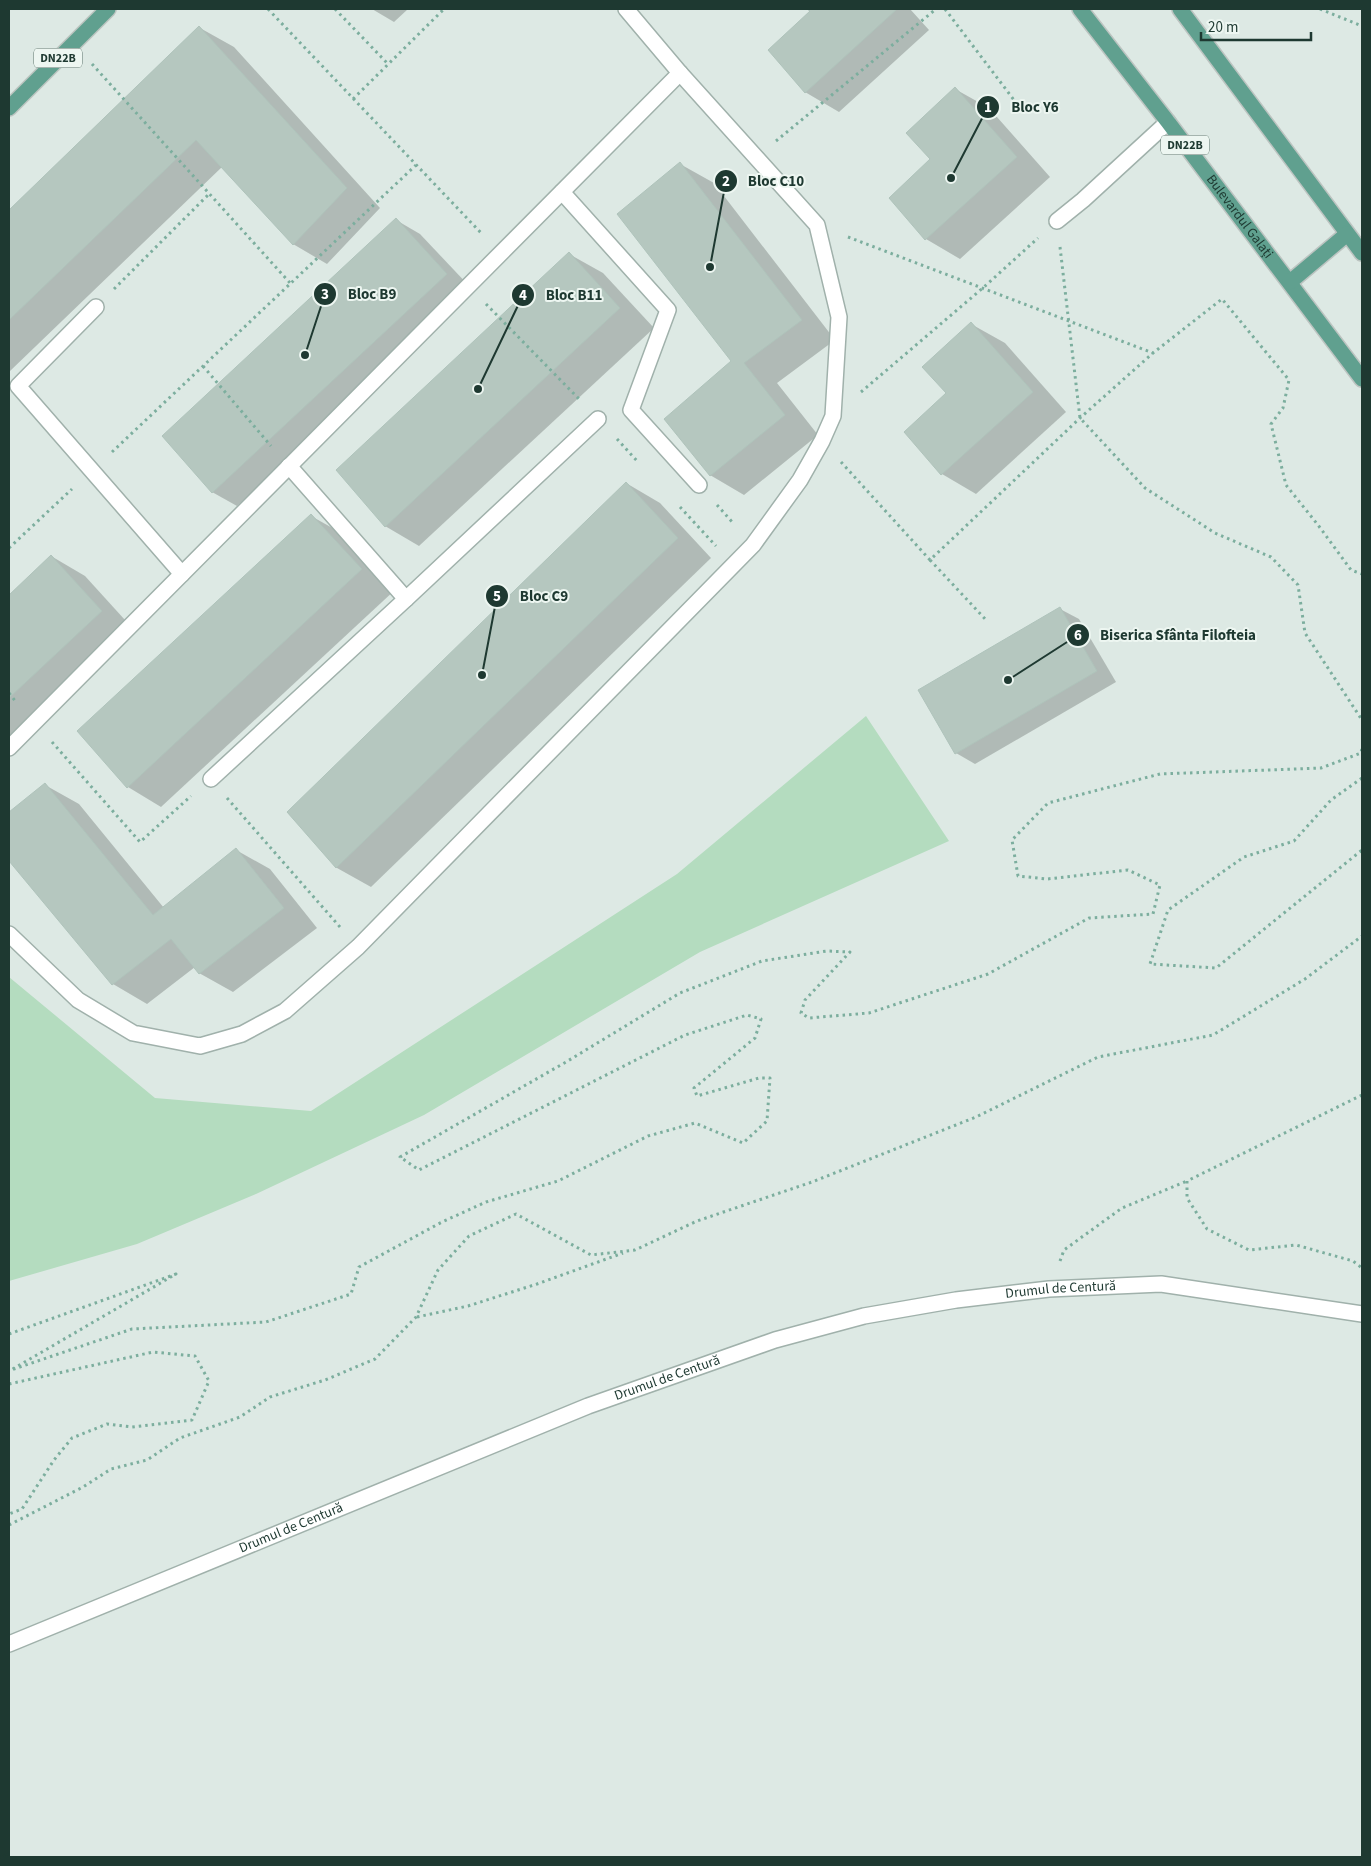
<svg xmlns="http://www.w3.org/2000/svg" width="1371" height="1866" font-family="'Source Sans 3',sans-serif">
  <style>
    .green { fill: #b4dcbf }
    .shadow { fill: #0003 }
    .building { fill: #b5c7bf; stroke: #afc3bb }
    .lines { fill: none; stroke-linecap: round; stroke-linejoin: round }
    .minor-casing { stroke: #a0b1ab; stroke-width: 18 }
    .major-casing { stroke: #bcc4c1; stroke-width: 18 }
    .path { stroke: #7cae9e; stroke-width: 3; stroke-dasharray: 2.5 4; stroke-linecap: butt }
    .minor { stroke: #fff; stroke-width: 15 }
    .major { stroke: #60a08f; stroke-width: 15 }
    .labels { text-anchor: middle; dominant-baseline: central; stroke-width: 4; stroke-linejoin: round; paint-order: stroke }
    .shield { fill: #edf6f1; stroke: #5c726b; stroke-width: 1 }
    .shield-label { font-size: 12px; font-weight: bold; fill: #1e3931 }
    .street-label { font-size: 14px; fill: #1e3931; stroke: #edf6f1 }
    .leader { fill: none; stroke: #1e3931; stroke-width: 2 }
    .callout-dot { fill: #1e3931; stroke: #edf6f1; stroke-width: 2 }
    .mark-label { font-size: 15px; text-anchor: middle; font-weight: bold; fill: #fff }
    .callout-label { font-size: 15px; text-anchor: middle; font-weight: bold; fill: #1e3931; stroke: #edf6f1; stroke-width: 4; stroke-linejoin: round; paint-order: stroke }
  </style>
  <rect width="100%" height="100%" fill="#dde9e4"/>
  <polygon class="green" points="866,716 949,841 700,952 424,1115 256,1194 137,1244 9,1281 9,977 155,1098 311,1111 677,874"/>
  <g class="shadow">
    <polygon points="372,9 408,9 394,22"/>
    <polygon points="809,9 910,9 929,30 839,112 805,92 811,12"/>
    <polygon points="200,28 234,47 380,208 327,264 293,244 222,167 9,372 9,211"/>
    <polygon points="955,89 989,108 1050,177 960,259 926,239 890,198 932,159"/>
    <polygon points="680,164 714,183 835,340 777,383 818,435 744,495 710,475 732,361"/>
    <polygon points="396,220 420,234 471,288 237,506 212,492"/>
    <polygon points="569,254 603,273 654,328 419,546 385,526"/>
    <polygon points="971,324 1005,343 1066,412 976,494 942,474 948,394"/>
    <polygon points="626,483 660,503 711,558 371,887 337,868 289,812"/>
    <polygon points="311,516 345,535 396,589 161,807 128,787"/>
    <polygon points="51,556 85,576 135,631 9,749 9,596"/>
    <polygon points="1060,609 1079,619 1116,682 975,764 956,753"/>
    <polygon points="45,785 79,804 164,908 236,850 270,869 317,928 233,992 199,973 195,967 147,1004 113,984 9,859 9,814"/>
  </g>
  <g class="building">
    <polygon points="807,9 895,9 896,10 805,93 768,50 810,11"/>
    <polygon points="199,26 347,188 293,245 196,140 9,320 9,210"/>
    <polygon points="955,87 1017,157 925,240 889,198 930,159 906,133"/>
    <polygon points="680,162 802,320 744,363 785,415 710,476 664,419 731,361 617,214"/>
    <polygon points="396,218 447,274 212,493 162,436"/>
    <polygon points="569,252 620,308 385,527 336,470"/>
    <polygon points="971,322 1033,392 941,475 904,432 946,393 922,367"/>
    <polygon points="626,482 678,538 336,868 287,812"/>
    <polygon points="311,514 362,569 127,788 77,731"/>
    <polygon points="51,555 102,611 9,698 9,595"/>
    <polygon points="1060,607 1097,671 955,754 918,690"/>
    <polygon points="45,783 153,915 236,848 284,908 199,974 171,939 112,985 9,861 9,812"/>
  </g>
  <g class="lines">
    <defs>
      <g id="minor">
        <polyline points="562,192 668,310 631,410 699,485"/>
        <polyline points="1057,221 1083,200 1168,122"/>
        <polyline points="96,307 18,386 182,574"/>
        <polyline points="406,599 598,419"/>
        <polyline points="9,748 680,73"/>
        <polyline points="211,779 406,599 289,466"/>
        <polyline points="9,934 78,1000 133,1033 200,1046 242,1034 285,1011 358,947 753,545 800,480 822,441 833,416 839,317 817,225 680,73 626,9"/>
        <path id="s1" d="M 9,1644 L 588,1406 L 775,1340 L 864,1316 L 956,1300 L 1049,1289 L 1161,1284 L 1362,1314"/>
      </g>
      <g id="major">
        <path id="s2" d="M 1080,9 L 1168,122 L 1362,379"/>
        <polyline points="1180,9 1362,253"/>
        <polyline points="9,108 108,9"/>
        <polyline points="1290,282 1347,234"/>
      </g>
    </defs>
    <use href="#minor" class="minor-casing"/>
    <use href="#major" class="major-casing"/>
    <g class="path">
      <polyline points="268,9 483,235"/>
      <polyline points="335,9 388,64"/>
      <polyline points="945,9 1014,100"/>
      <polyline points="1320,9 1362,26"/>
      <polyline points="92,64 291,284"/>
      <polyline points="353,99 444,9"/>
      <polyline points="776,141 936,9"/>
      <polyline points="848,237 1153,353"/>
      <polyline points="1060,247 1080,418 1145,488 1215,533 1271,557 1298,585 1305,633 1362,720"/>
      <polyline points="114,289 209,194"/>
      <polyline points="486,304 580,400"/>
      <polyline points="203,366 271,446"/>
      <polyline points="861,392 984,287 1038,238"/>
      <polyline points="617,439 638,462"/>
      <polyline points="112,452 416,165"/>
      <polyline points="841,462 930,560 1080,418 1153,353 1222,299 1289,380 1283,408 1271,424 1286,485 1318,525 1351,570 1362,574"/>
      <polyline points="717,505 734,524"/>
      <polyline points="680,507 716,546"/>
      <polyline points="9,548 72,489"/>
      <polyline points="930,560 986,620"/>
      <polyline points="9,693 16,702"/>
      <polyline points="52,742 140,842 191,796"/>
      <polyline points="1362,778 1331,800 1294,841 1244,857 1168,910 1150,964 1216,968 1362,850"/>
      <polyline points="227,798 340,927"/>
      <polyline points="1362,1095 1187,1181 1187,1198 1207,1229 1249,1250 1296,1245 1353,1261 1362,1268"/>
      <polyline points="1060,1261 1064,1250 1122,1208 1187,1181"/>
      <polyline points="417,1317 468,1306 537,1284 623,1253"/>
      <polyline points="9,1334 176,1274 11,1370 132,1329 266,1322 351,1294 359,1267 442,1222 486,1202 558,1181 648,1136 695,1123 743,1143 767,1121 770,1078 759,1078 697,1096 694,1088 755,1038 761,1019 747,1015 685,1035 419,1170 400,1157 566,1062 680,993 762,961 827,951 850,952 805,1000 801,1013 809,1018 869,1013 988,974 1089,918 1153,914 1160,885 1128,870 1047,879 1018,876 1012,840 1048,803 1160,774 1321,768 1361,753 1362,748"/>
      <polyline points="9,1384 153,1352 195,1356 209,1381 192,1420 132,1427 107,1424 72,1438 54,1460 22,1509 9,1514"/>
      <polyline points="9,1525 83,1487 111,1469 147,1460 180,1438 240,1417 270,1397 325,1380 375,1359 416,1317 438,1270 469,1236 516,1214 591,1255 635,1250 697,1221 812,1182 976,1117 1098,1057 1213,1035 1305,979 1362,936"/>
    </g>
    <use href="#minor" class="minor"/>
    <use href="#major" class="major"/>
  </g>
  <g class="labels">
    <g class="shield">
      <rect x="34" y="48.5" width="48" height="19" rx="4"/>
      <rect x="1161" y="135.5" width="48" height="19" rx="4"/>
    </g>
    <g class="shield-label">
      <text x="58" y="58">DN22B</text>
      <text x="1185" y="145">DN22B</text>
    </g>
    <g class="street-label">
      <text stroke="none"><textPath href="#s2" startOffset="262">Bulevardul Galați</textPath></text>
      <text stroke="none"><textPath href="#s1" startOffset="1115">Drumul de Centură</textPath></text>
      <text stroke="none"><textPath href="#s1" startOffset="710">Drumul de Centură</textPath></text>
      <text stroke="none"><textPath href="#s1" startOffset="305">Drumul de Centură</textPath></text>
    </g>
  </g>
  <path class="leader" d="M951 178L988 107M710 267L726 181M305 355L325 294M478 389L523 295M482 675L497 596M1008 680L1078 635"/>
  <g class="callout-dot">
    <circle cx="951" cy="178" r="5"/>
    <circle cx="710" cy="267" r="5"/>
    <circle cx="305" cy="355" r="5"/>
    <circle cx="478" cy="389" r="5"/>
    <circle cx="482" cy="675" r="5"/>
    <circle cx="1008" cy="680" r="5"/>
    <circle cx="988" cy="107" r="12"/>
    <circle cx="726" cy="181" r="12"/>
    <circle cx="325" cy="294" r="12"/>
    <circle cx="523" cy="295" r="12"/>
    <circle cx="497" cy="596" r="12"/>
    <circle cx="1078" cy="635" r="12"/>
  </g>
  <g class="mark-label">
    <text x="988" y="112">1</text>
    <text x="726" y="186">2</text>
    <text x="325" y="299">3</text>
    <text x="523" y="300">4</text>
    <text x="497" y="601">5</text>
    <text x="1078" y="640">6</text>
  </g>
  <g class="callout-label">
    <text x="1035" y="112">Bloc Y6</text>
    <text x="776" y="186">Bloc C10</text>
    <text x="372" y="299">Bloc B9</text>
    <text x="574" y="300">Bloc B11</text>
    <text x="544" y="601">Bloc C9</text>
    <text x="1178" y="640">Biserica Sfânta Filofteia</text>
  </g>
  <rect width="1371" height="1866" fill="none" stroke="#1e3931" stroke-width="20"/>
  <path d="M1201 32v8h110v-8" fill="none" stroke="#1e3931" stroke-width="2.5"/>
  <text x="1208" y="32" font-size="15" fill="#1e3931" stroke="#edf6f1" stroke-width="4" paint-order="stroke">20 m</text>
</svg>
